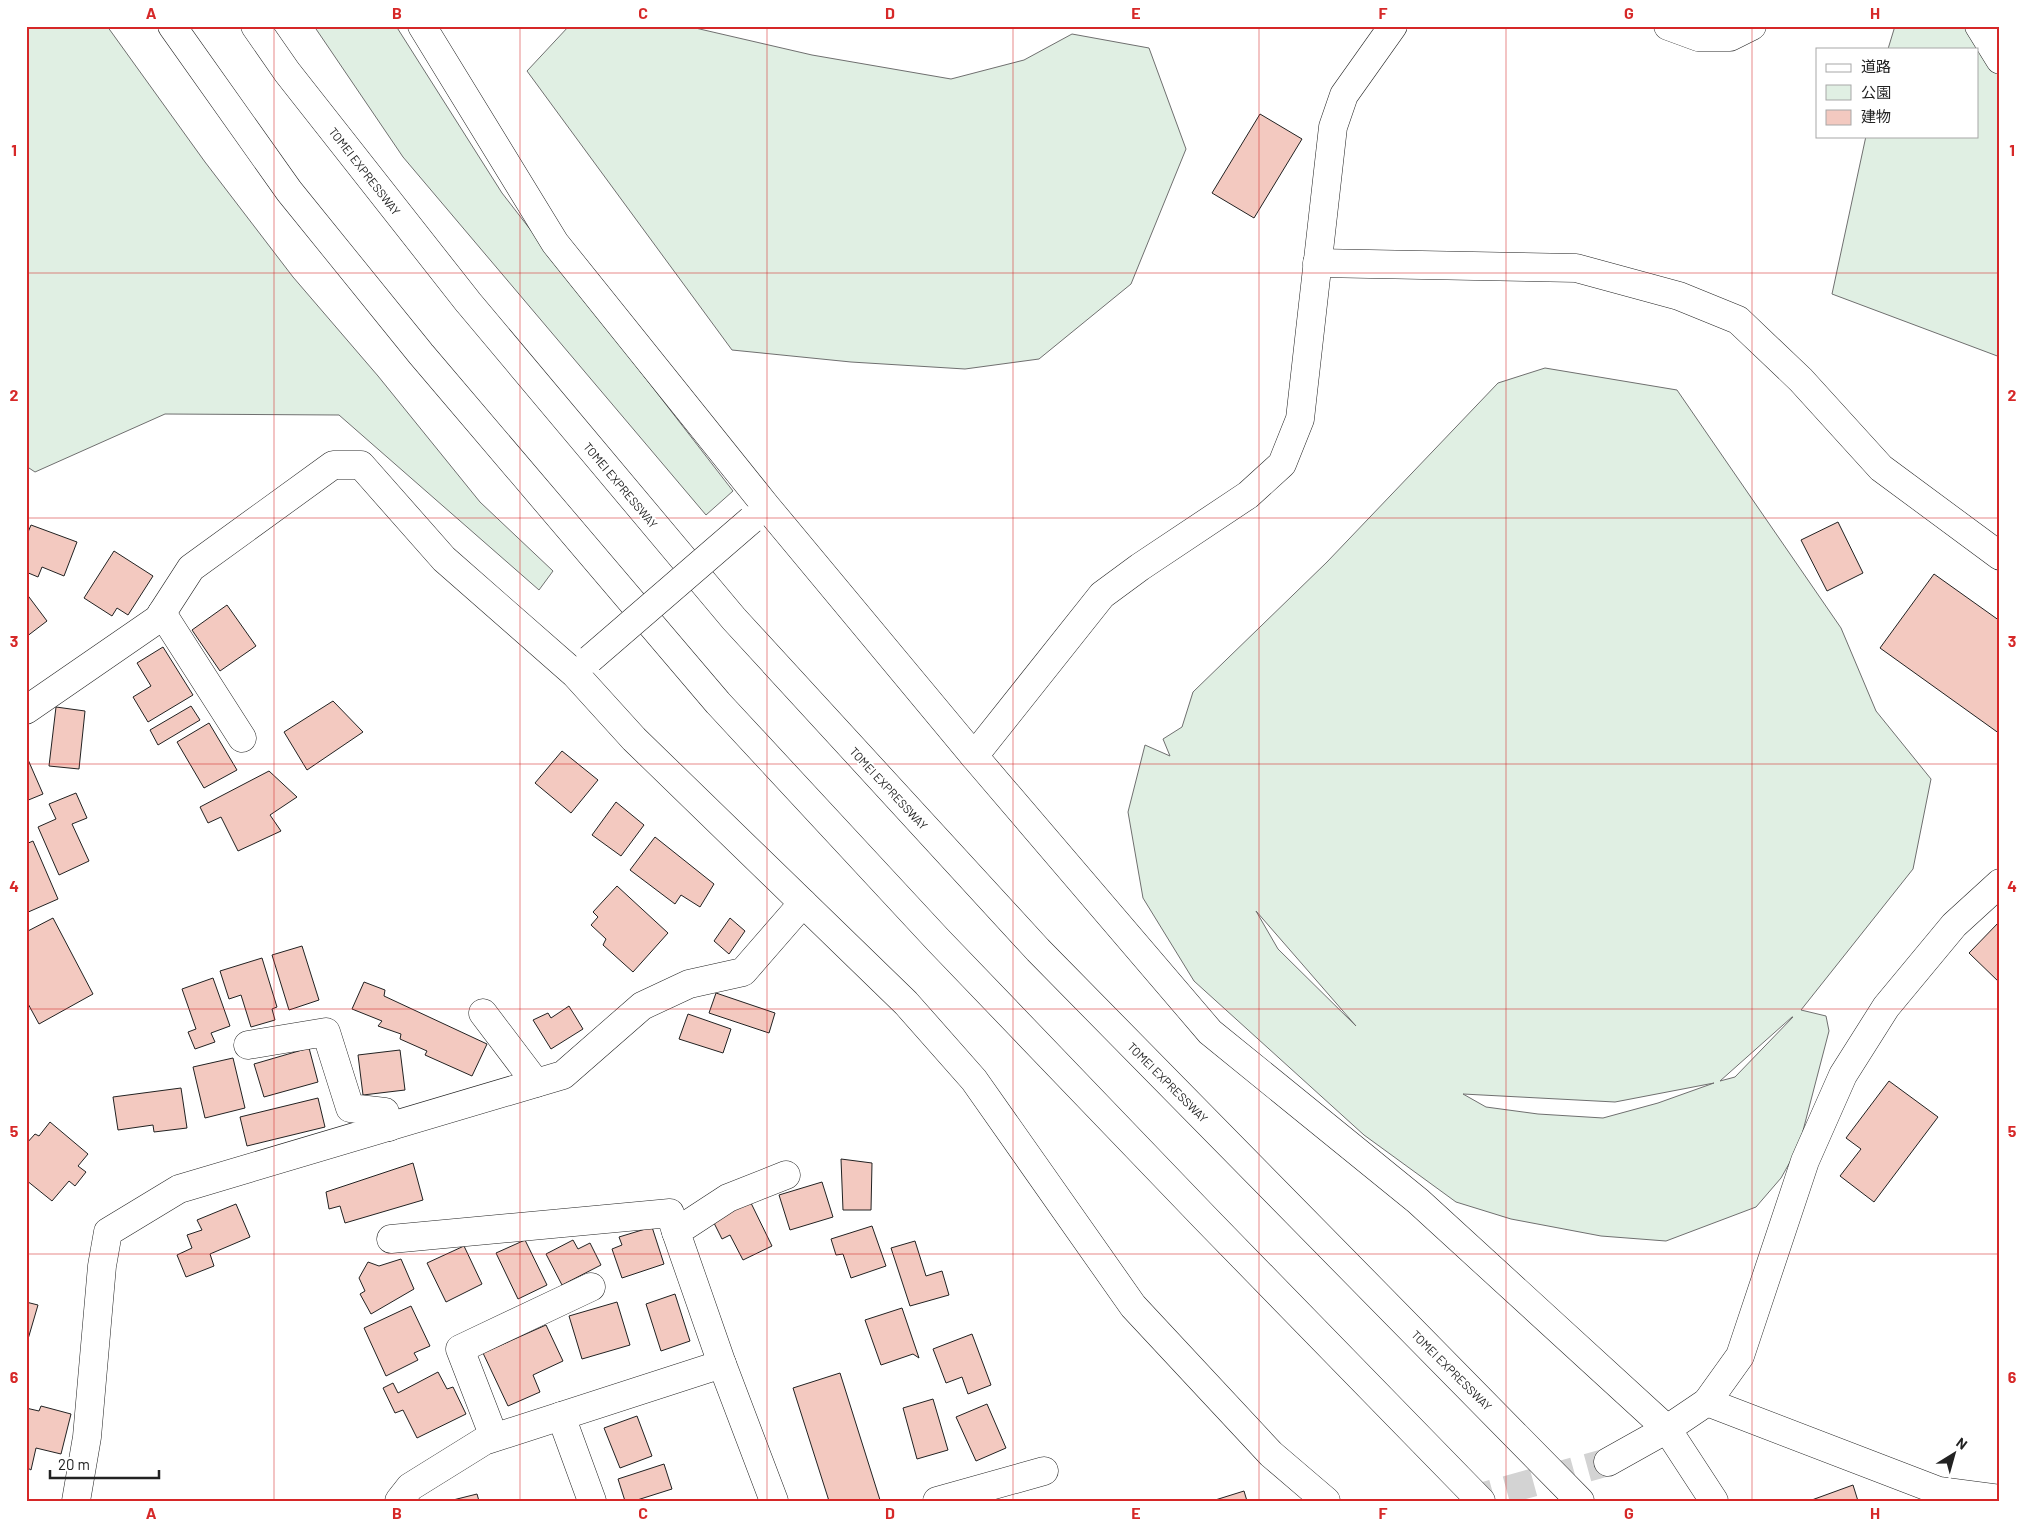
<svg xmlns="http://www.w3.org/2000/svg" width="2026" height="1527" font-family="Barlow,'Noto Sans JP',sans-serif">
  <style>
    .green { fill: #e0efe3; stroke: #6f6f6f; fill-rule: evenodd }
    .building { fill: #f3c9c0; stroke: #222 }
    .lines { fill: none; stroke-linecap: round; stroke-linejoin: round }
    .street-tunnel { stroke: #d3d3d3; stroke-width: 28; stroke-dasharray: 28 14; stroke-linecap: butt }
    .street-casing { stroke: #222; stroke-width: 29 }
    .secondary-casing { stroke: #222; stroke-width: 29 }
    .highway-casing { stroke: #222; stroke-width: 29 }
    .street { stroke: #fff; stroke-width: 28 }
    .secondary { stroke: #fff; stroke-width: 28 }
    .highway { stroke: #fff; stroke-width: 28 }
    .street-bridge-casing { stroke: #222; stroke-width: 29; stroke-linecap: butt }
    .street-bridge { stroke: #fff; stroke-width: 28 }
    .grid { fill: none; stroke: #d62828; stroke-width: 1; stroke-opacity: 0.55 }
    .labels { text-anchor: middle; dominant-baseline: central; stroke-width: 4; stroke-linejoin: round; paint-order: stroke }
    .street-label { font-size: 12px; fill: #222; stroke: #fff }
    .neatline { fill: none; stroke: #d62828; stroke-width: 2 }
    .grid-label { font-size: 16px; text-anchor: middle; font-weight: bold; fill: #d62828 }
  </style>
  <rect width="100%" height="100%" fill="#fff"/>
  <g class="green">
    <polygon points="26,26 107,26 205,162 293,277 378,376 480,502 553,571 539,590 339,415 165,414 35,472 26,466"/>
    <polygon points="314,26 396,26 502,193 733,491 706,515 403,157"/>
    <polygon points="569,26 691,27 812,55 951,79 1024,60 1072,34 1149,48 1186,149 1131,284 1039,359 965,369 851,362 732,350 527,71"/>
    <polygon points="1895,26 2000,26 2000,357 1832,294 1866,136 1977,136 1977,49 1888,49"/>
    <path d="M 1545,368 L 1677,390 L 1841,628 L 1876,711 L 1931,779 L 1913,869 L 1801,1010 L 1826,1016 L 1829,1031 L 1799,1146 L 1781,1178 L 1756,1207 L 1666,1241 L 1601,1236 L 1511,1219 L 1456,1202 L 1364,1135 L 1194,981 L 1143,898 L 1128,812 L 1145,745 L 1170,756 L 1163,739 L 1182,727 L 1193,692 L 1327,562 L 1498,383 ZM 1256,911 L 1356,1026 L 1278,949 ZM 1793,1017 L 1735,1077 L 1720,1081 L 1792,1017 ZM 1714,1083 L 1658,1103 L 1603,1118 L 1538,1114 L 1486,1107 L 1463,1094 L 1615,1102 Z"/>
  </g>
  <g class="building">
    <polygon points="1260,114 1302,139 1254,218 1212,193"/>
    <polygon points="1838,522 1863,573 1827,591 1801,540"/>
    <polygon points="31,525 77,542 64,576 42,567 38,577 26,572 26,537"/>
    <polygon points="114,551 153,576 128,615 117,608 112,616 84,598"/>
    <polygon points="1934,574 2000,621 2000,734 1880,648"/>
    <polygon points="26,593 47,621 26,637"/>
    <polygon points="227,605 256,646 220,671 192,630"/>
    <polygon points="163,647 193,695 148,722 133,697 151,686 137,663"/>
    <polygon points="333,701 363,732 307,770 284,732"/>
    <polygon points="191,706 200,720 158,745 150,730"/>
    <polygon points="56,707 85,711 79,769 49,766"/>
    <polygon points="209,723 237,770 204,788 177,742"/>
    <polygon points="562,751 598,780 571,813 535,783"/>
    <polygon points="26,755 43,794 26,801"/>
    <polygon points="269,771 297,797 270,815 281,831 238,851 221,817 208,823 200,807"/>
    <polygon points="76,793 87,818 72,824 89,861 59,875 38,827 56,819 49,804"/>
    <polygon points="616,802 644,825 621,856 592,835"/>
    <polygon points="655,837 714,884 700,907 681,895 675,904 630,870"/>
    <polygon points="33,841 58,899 26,913 26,844"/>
    <polygon points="617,886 668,933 633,972 603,945 606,939 591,925 598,917 593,912"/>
    <polygon points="53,918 93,994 39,1024 26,1000 26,932"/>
    <polygon points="730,918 745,931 729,954 714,941"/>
    <polygon points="2000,921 2000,983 1969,953"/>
    <polygon points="302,946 319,1000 289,1010 272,955"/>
    <polygon points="262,958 277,1007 272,1009 275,1020 251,1027 241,995 229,999 220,971"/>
    <polygon points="213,978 230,1026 211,1033 215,1042 195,1049 188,1032 196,1029 182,989"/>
    <polygon points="364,982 385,990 384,996 487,1044 472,1076 425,1055 427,1051 400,1039 401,1034 378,1026 382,1021 352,1009"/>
    <polygon points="716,993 775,1013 769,1033 709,1013"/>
    <polygon points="569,1006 583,1029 551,1049 533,1020 548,1013 551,1018"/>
    <polygon points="688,1014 731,1029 723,1053 679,1039"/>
    <polygon points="309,1048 318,1082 264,1097 254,1064"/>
    <polygon points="400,1050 405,1090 363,1095 358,1055"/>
    <polygon points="233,1058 245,1108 205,1118 193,1067"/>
    <polygon points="1889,1081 1938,1117 1874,1202 1840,1176 1861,1149 1846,1138"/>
    <polygon points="181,1088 187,1128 154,1132 153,1125 118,1130 113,1097"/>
    <polygon points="318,1098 325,1127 247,1146 240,1117"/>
    <polygon points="50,1122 88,1154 78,1166 86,1172 75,1186 69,1181 52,1201 26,1180 26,1144 35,1134 39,1136"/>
    <polygon points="841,1159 872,1163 871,1210 843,1210"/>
    <polygon points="413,1163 423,1200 345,1223 340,1206 329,1209 326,1192"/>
    <polygon points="822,1182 833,1217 790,1230 779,1195"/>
    <polygon points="750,1201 772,1246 743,1260 730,1235 722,1239 712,1219"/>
    <polygon points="236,1204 250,1237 210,1254 214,1266 186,1277 177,1255 192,1248 187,1235 202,1230 197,1220"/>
    <polygon points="872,1226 886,1266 851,1278 843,1254 836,1255 831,1239"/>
    <polygon points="652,1227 664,1264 622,1278 612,1249 622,1245 619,1237"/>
    <polygon points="525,1240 547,1285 518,1299 496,1253"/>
    <polygon points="573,1240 578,1249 590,1243 601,1265 562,1285 546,1254"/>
    <polygon points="915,1241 926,1276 942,1271 949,1295 910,1306 891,1248"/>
    <polygon points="464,1246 482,1284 446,1302 427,1263"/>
    <polygon points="401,1259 414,1289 371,1314 360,1294 365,1291 359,1278 368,1262 379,1266"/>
    <polygon points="675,1294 690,1341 661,1351 646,1304"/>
    <polygon points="26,1302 38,1305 26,1346"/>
    <polygon points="617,1302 630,1345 582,1359 569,1316"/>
    <polygon points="411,1306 430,1346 414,1353 418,1360 386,1376 364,1328"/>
    <polygon points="902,1308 919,1358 913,1354 881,1365 865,1320"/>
    <polygon points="546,1325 563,1361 533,1375 540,1392 508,1406 483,1353"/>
    <polygon points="972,1334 991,1385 968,1394 962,1377 946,1383 933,1349"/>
    <polygon points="438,1372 447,1389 453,1387 466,1414 417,1438 403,1410 395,1413 383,1388 393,1383 398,1393"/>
    <polygon points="840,1373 880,1500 878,1501 829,1501 793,1388"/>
    <polygon points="933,1399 948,1450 917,1459 903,1408"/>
    <polygon points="987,1404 1006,1448 976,1461 956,1417"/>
    <polygon points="41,1406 71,1414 61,1454 36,1448 31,1470 26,1467 26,1408 39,1411"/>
    <polygon points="637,1416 652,1456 620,1468 604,1428"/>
    <polygon points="664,1464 672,1489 634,1501 625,1501 618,1479"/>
    <polygon points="1853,1485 1858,1501 1809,1501"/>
    <polygon points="1244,1491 1247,1501 1212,1501"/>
    <polygon points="477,1494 479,1501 449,1501"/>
  </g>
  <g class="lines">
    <polyline class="street-tunnel" points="1466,1501 1608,1462"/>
    <defs>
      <g id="street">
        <polyline points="422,26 555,243 766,506 974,756 1210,1032 1418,1201 1667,1429 1714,1501"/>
        <polyline points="1668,26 1698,37 1730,37 1752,26"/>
        <polyline points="1317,263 1576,268 1679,296 1738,320 1801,380 1881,468 2000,556"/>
        <polyline points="162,613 242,738"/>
        <polyline points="26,710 158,619 191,568 333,465 361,465 444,559 575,674 634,739 906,1003 974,1080 1133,1306 1271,1454 1326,1501"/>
        <polyline points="974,756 1102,595 1140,567 1248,495 1282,464 1300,419 1333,127 1344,95 1393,26"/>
        <polyline points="483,1013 536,1083"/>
        <polyline points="248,1045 326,1032 350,1108 385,1112 389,1127"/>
        <polyline points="391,1239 670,1213 676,1232"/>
        <polyline points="722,1364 676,1232 728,1198 786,1175"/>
        <polyline points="1707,1402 1939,1491 2000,1499"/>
        <polyline points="561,1416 592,1501"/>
        <polyline points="494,1437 460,1349 591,1287"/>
        <polyline points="1608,1462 1667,1429 1707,1402 1740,1356 1805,1161 1843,1075 1886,1007 1954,925 2000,883"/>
        <polyline points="76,1501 87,1437 102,1266 108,1232 179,1189 563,1075 642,1006 689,984 743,972 803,903"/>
        <polyline points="399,1501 410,1487 484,1441 722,1364 774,1501"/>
        <polyline points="937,1501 1044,1471"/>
      </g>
      <polyline id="secondary" points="1979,26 2000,60"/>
      <g id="highway">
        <polyline points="172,26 289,191 421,354 718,703 938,940 1206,1219 1481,1501"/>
        <polyline points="255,26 287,72 468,302 734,619 1038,950 1580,1501"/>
      </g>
    </defs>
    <use href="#street" class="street-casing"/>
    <use href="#secondary" class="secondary-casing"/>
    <use href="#highway" class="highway-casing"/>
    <use href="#street" class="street"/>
    <use href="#secondary" class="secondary"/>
    <use href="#highway" class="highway"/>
    <defs>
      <polyline id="street-bridge" points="590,659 751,520"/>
    </defs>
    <use href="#street-bridge" class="street-bridge-casing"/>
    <use href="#street-bridge" class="street-bridge"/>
  </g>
  <path class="grid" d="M 274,26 L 274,1501M 520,26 L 520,1501M 767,26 L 767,1501M 1013,26 L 1013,1501M 1259,26 L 1259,1501M 1506,26 L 1506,1501M 1752,26 L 1752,1501M 26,273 L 2000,273M 26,518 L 2000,518M 26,764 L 2000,764M 26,1009 L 2000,1009M 26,1254 L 2000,1254"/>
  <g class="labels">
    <g class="street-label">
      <text transform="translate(365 171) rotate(52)">TOMEI EXPRESSWAY</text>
      <text transform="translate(621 485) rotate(50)">TOMEI EXPRESSWAY</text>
      <text transform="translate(889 788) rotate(47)">TOMEI EXPRESSWAY</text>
      <text transform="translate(1168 1082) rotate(45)">TOMEI EXPRESSWAY</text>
      <text transform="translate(1452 1370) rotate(45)">TOMEI EXPRESSWAY</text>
    </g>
  </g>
  <rect width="2026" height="1527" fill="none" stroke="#ffffff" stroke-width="55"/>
  <rect x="1816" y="48" width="162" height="90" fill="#ffffff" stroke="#a7a7a7"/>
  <rect x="1826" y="64" width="25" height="8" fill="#ffffff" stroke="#a7a7a7"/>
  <text x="1861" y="72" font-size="15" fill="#222222">道路</text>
  <rect x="1826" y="85" width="25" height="15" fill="#e0efe3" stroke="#a7a7a7"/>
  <text x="1861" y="98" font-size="15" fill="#222222">公園</text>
  <rect x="1826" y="110" width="25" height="15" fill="#f3c9c0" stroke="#a7a7a7"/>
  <text x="1861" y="122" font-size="15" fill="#222222">建物</text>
  <g transform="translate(1954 1454) rotate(37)" stroke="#ffffff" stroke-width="4" paint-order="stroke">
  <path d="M0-4L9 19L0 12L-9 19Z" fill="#222222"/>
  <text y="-8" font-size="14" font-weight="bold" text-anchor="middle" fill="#222222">N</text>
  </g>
  <path d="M50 1470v8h109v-8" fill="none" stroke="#222222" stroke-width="2.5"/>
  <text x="58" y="1470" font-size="15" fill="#222222" stroke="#ffffff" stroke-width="4" paint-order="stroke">20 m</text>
  <rect x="28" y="28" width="1970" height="1472" class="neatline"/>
  <g class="grid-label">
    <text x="151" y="19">A</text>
    <text x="397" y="19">B</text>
    <text x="643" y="19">C</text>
    <text x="890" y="19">D</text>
    <text x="1136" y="19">E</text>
    <text x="1383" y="19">F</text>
    <text x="1629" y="19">G</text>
    <text x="1875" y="19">H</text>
    <text x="14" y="156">1</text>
    <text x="2012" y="156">1</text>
    <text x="14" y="401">2</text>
    <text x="2012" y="401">2</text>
    <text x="14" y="647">3</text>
    <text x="2012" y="647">3</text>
    <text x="14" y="892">4</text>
    <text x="2012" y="892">4</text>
    <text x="14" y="1137">5</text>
    <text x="2012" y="1137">5</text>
    <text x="14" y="1383">6</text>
    <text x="2012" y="1383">6</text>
    <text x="151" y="1519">A</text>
    <text x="397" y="1519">B</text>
    <text x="643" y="1519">C</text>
    <text x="890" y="1519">D</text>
    <text x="1136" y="1519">E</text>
    <text x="1383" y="1519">F</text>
    <text x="1629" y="1519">G</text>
    <text x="1875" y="1519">H</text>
  </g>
</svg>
